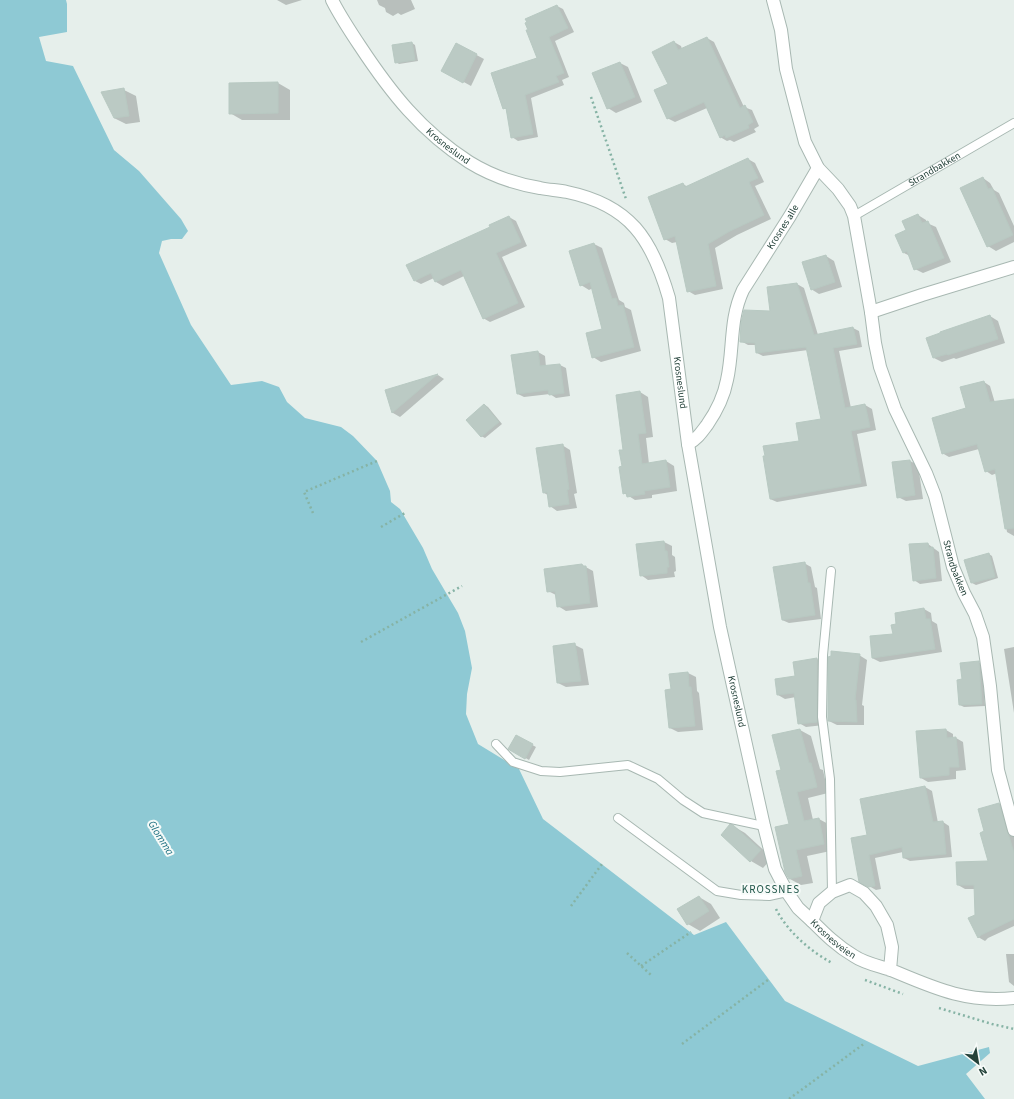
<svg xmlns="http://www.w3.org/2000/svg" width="1014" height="1099" font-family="'Source Sans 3',sans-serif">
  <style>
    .water { fill: #8ec9d4 }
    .shadow { fill: #0003 }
    .building { fill: #bbcac4; stroke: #b8c9c2 }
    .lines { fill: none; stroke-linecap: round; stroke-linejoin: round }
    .lane-casing { stroke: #a8b8b2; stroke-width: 10 }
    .street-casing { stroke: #a8b8b2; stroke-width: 14 }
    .path { stroke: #86b3a5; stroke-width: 2.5; stroke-dasharray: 2 3; stroke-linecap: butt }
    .lane { stroke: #fff; stroke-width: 8 }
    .street { stroke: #fff; stroke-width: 12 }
    .labels { text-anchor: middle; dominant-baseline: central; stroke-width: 4; stroke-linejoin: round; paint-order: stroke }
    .street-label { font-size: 10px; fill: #24423a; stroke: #f7fbf9 }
    .water-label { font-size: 11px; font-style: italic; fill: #1c6f80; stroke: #f7fbf9 }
    .neighbourhood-label { font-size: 11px; letter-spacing: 1px; fill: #1f5548; stroke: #f7fbf9 }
  </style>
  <rect width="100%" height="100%" fill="#e6efeb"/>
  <polygon class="water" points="0,0 66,0 67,4 67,32 39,37 46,61 73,66 114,150 139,171 181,219 188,231 182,239 171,239 162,241 159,253 191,325 231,385 262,381 279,387 287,402 305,418 341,427 353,436 377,461 390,491 391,502 400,509 423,548 432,569 458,613 465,631 472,668 467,694 466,714 478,744 519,769 543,819 694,935 726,922 785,1001 918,1066 989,1047 990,1053 966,1074 985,1099 0,1099"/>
  <g class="shadow">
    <polygon points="277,0 302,0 286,5"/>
    <polygon points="377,0 411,0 415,9 401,15 398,13 393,16 386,12 385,8 379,5"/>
    <polygon points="557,6 563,9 574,32 555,41 569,77 562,80 564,85 531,98 538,137 518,141 512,137 506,109 504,108 539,58"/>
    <polygon points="707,38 714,42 744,107 752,110 759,126 754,129 756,132 734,142 730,140 727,141 720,137 707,108 675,122 667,118 674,42 681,46 682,49"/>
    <polygon points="412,43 415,45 418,61 399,64 396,62"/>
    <polygon points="456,44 484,59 471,86 442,70"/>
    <polygon points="620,63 628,67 642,102 616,113 608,108"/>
    <polygon points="278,83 290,90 290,120 242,120 230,113"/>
    <polygon points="124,90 136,96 140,122 126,124 114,118"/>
    <polygon points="748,159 755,163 764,182 755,186 771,219 737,235 715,248 723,289 695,295 688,291 677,242 672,243 665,239 683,184 688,187"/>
    <polygon points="983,178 990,183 994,190 999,193 1014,226 1014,242 996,251 988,246"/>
    <polygon points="918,215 926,220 927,223 936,227 951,262 923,273 915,269 910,256 904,253 908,230"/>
    <polygon points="509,217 516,221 527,246 502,257 525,307 490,322 483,318 464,276 443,286 436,282 434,278 421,284 415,281"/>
    <polygon points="594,244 602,248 619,300 624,303 625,307 631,310 641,351 601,362 593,357 603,329 593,288 589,290 581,285 570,252"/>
    <polygon points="826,256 834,261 842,287 819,294 811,289"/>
    <polygon points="797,284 804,288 818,335 853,328 859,331 862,347 839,351 851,408 865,405 872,409 876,430 857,434 867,486 777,502 770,499 800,441 822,420 808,350 763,356 757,353 757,345 748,345 741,341"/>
    <polygon points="990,316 998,321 1005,343 956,359 954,358 942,362 934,358"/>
    <polygon points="538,352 545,356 546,367 560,365 566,368 570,396 556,398 550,394 524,397 518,394"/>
    <polygon points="438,375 444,379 400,417 393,413 386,391"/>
    <polygon points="984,382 990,386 995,403 1014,402 1014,536 1007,532 997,473 992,475 986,471 979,449 949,457 942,453 967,409"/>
    <polygon points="640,392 648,397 653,437 646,438 649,464 666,461 674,466 677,491 652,495 652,498 635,500 624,493 623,467 625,451"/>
    <polygon points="485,405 488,407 502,424 485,438 481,436"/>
    <polygon points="562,445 570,450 577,493 574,494 577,508 557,511 550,506 548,495 544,493"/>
    <polygon points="910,461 918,465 923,499 906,501 898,497"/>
    <polygon points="664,542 672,546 672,555 675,557 676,571 674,572 675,577 648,580 641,575"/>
    <polygon points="928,544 939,552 942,581 920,584 914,580"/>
    <polygon points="989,554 992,556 998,578 976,585 972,583"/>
    <polygon points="804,563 811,567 815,587 817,588 821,619 789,623 782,620"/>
    <polygon points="582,565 593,571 598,607 566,611 558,606 556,595 548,591"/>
    <polygon points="924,609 931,613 932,621 937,624 942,652 880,662 872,658 894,635 898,625"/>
    <polygon points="575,645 583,649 589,685 566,687 558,683"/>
    <polygon points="1014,647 1014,713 1004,649"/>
    <polygon points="859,655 867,660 862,705 864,706 864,725 837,725 829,721"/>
    <polygon points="817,659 824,663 824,725 806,727 799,723 796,697 785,699 778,695 796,677 794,663"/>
    <polygon points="978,662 982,665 985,706 964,707 960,705 963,680"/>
    <polygon points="688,673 696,677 697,691 699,693 703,730 678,732 670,728 672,690"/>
    <polygon points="800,730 811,736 820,769 823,770 828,793 808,798 813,820 819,819 830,825 835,850 807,856 813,883 801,885 790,879 790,825 782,771"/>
    <polygon points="946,730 953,734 953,738 956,738 963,742 966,770 956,771 956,779 928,782 921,778"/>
    <polygon points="516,736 536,747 529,760 509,748"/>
    <polygon points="925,787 932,791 938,823 943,822 949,826 952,857 910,861 904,858 903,852 875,858 881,889 876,890 860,881 868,835"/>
    <polygon points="999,804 1006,808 1014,835 1014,926 988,938 985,941 978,937 976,915 975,889 965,889 958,885 990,862 986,832"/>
    <polygon points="733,826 745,833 772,858 763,868 751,861"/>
    <polygon points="699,897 711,904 720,918 700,931 688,924"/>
    <polygon points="1006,954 1014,954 1014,986 1009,982"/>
  </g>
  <g class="building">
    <polygon points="557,5 568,28 549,37 564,73 556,76 559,82 525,95 533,134 511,138 506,108 503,109 491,73 537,58 526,30 528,30 525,23 527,22 525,19"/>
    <polygon points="707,37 740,108 745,105 753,122 748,125 749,128 726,138 725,135 720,138 704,102 667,119 654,90 668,84 652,52 674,41 678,50"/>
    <polygon points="412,42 415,60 395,63 392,45"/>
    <polygon points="456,43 477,54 463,83 441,71"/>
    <polygon points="620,62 635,97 607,109 592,73"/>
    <polygon points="278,82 278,113 229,114 229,83"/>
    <polygon points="124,88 129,116 114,118 101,92"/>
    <polygon points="748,158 758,178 749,182 764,215 730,231 708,244 716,286 687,292 675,236 664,240 648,197 683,183 685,187"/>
    <polygon points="983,177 988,189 992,188 1013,235 987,247 960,188"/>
    <polygon points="918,214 922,223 928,221 944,258 914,270 907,251 903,253 895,235 906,230 902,221"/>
    <polygon points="509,216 521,242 496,253 518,303 483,319 461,270 435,282 431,273 414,281 406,265 490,227 489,225"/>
    <polygon points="594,243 612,299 616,298 618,306 623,305 634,347 592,358 586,333 602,329 590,282 580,286 569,251"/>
    <polygon points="826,255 835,282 811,290 802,262"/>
    <polygon points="797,283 814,335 853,327 857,344 833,348 845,408 865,404 870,427 851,431 861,483 770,499 763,456 765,456 763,446 799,441 796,423 821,419 806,347 756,353 755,343 740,342 741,323 744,310 770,311 767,287"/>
    <polygon points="990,315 998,339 948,355 947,354 933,358 926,338 940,333 940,332"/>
    <polygon points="538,351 540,366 560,364 564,393 549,395 548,390 517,394 511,355"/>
    <polygon points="438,374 392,413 385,390"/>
    <polygon points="984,381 990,402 1014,399 1014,528 1005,529 995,469 985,472 977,444 942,454 932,418 966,408 960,387"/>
    <polygon points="640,391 646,433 638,434 642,464 666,460 670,487 644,491 645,494 627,497 626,493 623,494 619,467 622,466 619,450 623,450 616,395"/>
    <polygon points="484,404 499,422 481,437 466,420"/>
    <polygon points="563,444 569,489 567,490 569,504 549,507 547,492 543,493 536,448"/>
    <polygon points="910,460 915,495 897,498 892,462"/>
    <polygon points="664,541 665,551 667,551 669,567 667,567 667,573 640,576 636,544"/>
    <polygon points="928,543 929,548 933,547 936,578 913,581 909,544"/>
    <polygon points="989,553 995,577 971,583 964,560"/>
    <polygon points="805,562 808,583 810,583 815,615 782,620 773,567"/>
    <polygon points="582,564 583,566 586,566 590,603 557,607 555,591 547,592 544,569"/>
    <polygon points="924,608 926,619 930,619 935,649 872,658 870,636 893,634 891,625 896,624 895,613"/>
    <polygon points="575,643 581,681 557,683 553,646"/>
    <polygon points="831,651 860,654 855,700 856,700 857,722 828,721 828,657 831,656"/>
    <polygon points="817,658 817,722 798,724 794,693 777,695 775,679 795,676 793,662"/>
    <polygon points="979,661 982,704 959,705 957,680 962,679 960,663"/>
    <polygon points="688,672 689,687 691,687 695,726 669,728 665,690 671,689 669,674"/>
    <polygon points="800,729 809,763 811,763 817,787 797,792 804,821 819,818 824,844 796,850 802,876 789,879 785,872 775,827 789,824 776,771 781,770 772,735"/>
    <polygon points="946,729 947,738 956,737 959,767 949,767 949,775 920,778 916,731"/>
    <polygon points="516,735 533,744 525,759 508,749"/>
    <polygon points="925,786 933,822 943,821 946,854 903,858 902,847 869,855 875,886 868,887 859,882 851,838 867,835 860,799"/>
    <polygon points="999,803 1014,853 1014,919 981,935 978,938 968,918 975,915 974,885 957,885 956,862 988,861 980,833 984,831 978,809"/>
    <polygon points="730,824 733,825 761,850 750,862 721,835"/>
    <polygon points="699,896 709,911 687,925 677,909"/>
  </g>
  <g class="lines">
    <defs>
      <g id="lane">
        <path id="s1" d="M 854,216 L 1014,123"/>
        <polyline points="831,571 823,655 822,717 830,779 832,892"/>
        <polyline points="496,744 513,762 541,771 560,772 628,765 658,779 683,800 703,813 764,826"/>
        <polyline points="618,818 717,891 741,895 769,896 787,892"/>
      </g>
      <g id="street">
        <path id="s2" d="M 332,0 C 340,16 350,31 360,46 C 391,93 421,131 469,162 C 490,175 516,184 540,188 C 549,190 558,190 567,192 C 630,205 652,239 669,298 L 688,444 L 720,627 L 764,826 L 775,869 L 787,892 L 798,908 L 812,921"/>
        <path id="s3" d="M 773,0 L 781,30 L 786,69 L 805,142 L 818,168 L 838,189 L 850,206 L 854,216 L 871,312 L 875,343 L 880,367 L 895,409 L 926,473 L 935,496 L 953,567 L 964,593 L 975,614 L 983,637 L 990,686 L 998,770 L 1014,830"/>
        <polyline points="871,312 922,295 1014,267"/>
        <path id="s4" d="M 688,444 C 697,439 701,433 707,425 C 716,412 724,396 727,380 C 734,349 729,320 743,290 L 790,216 L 818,168"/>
        <path id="s5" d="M 890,970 L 892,947 L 887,925 L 876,906 L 864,893 L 850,885 L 832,892 L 819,903 L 812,921 C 825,934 837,946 854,956 C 864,963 879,966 891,970 C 934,988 966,1003 1014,998"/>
      </g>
    </defs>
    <use href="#lane" class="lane-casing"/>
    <use href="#street" class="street-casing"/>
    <g class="path">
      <polyline points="591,97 626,199"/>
      <polyline points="313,513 304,492 377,461"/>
      <polyline points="381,527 405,513"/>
      <polyline points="361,642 462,586"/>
      <polyline points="571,906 602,864"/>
      <path d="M 776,909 C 787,931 810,951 832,963"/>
      <polyline points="627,953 651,975"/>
      <polyline points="641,966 691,932"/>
      <polyline points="865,980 903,994"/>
      <polyline points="939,1008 992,1024 1014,1029"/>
      <polyline points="682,1044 768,980"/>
      <polyline points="789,1099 865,1043"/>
    </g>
    <use href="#lane" class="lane"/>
    <use href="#street" class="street"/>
  </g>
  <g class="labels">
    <g class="street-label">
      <text stroke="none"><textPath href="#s2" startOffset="188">Krosneslund</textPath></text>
      <text stroke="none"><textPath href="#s1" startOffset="93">Strandbakken</textPath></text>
      <text stroke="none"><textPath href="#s4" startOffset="243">Krosnes alle</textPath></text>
      <text stroke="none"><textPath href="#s2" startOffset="560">Krosneslund</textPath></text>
      <text stroke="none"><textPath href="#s3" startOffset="604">Strandbakken</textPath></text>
      <text stroke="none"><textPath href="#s2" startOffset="884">Krosneslund</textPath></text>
      <text stroke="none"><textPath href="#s5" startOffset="185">Krosnesveien</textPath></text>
    </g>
    <g class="water-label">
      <text transform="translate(161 838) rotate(58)">Glomma</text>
    </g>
    <g class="neighbourhood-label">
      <text x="771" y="889">KROSSNES</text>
    </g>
  </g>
  <g transform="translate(978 1063) rotate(149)" stroke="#f7fbf9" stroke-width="3" paint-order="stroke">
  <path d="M0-3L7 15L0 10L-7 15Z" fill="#24423a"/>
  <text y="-6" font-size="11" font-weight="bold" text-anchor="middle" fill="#24423a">N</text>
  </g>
</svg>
